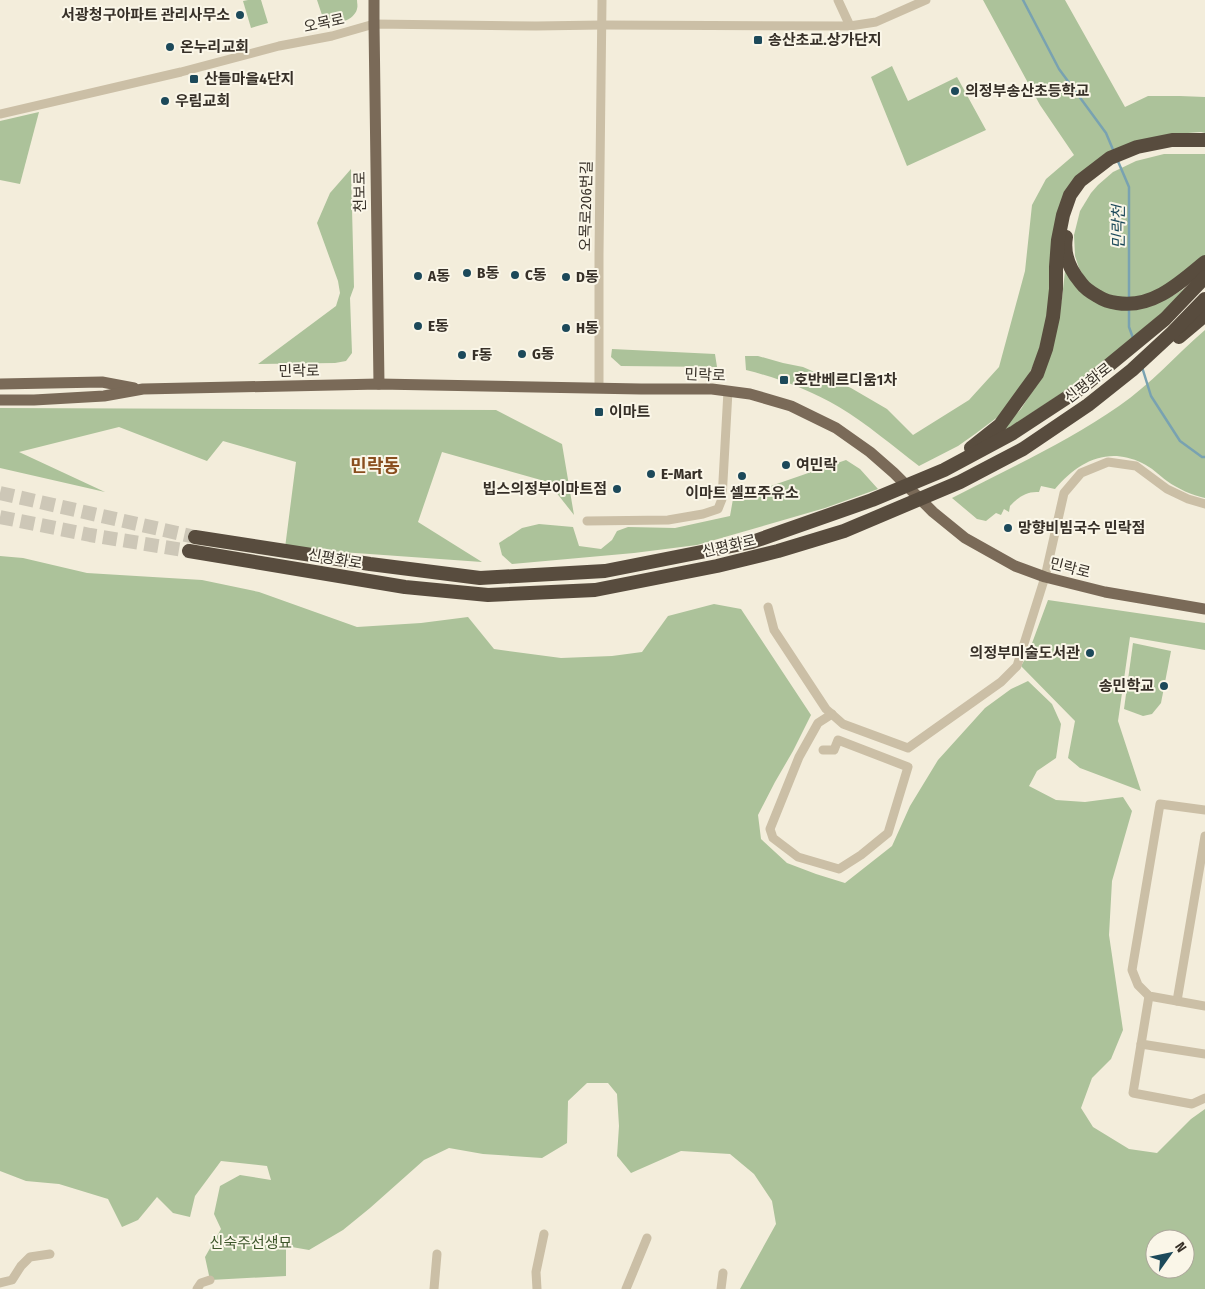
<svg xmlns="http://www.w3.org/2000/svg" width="1205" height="1289" font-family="'Fira Sans Condensed','Noto Sans KR',sans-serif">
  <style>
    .green { fill: #acc29a; fill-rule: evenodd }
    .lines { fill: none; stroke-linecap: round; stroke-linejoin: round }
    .stream { stroke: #79a2b1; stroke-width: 2.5 }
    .highway-tunnel { stroke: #cdc7b7; stroke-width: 14; stroke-dasharray: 14 7; stroke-linecap: butt }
    .minor { stroke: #cbbfa6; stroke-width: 9 }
    .major { stroke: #7a6a58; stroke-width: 11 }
    .highway { stroke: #584c3e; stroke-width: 14 }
    .poi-dot { fill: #1c495a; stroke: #faf6e8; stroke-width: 2 }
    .labels { text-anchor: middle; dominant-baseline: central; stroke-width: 4; stroke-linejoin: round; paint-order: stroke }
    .poi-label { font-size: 15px; font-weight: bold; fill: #373028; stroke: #faf6e8; text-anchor: start }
    .street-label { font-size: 15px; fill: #373028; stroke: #faf6e8 }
    .park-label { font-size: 15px; fill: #3d562a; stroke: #faf6e8 }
    .water-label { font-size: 16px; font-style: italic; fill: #1c495a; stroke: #faf6e8 }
    .quarter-label { font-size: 18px; font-weight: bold; fill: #894e1e; stroke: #faf6e8 }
  </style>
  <rect width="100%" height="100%" fill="#f3eddb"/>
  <g class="green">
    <polygon points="248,0 261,0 268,23 251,28 243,1"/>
    <path d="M 317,0 L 357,0 C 357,3 358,6 357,9 C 354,21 336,24 326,27 Z"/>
    <path d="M 983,0 L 1065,0 L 1125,107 L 1148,96 L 1180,96 L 1205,97 L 1205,133 L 1201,132 L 1175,134 L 1123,147 L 1066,198 L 1047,328 L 1037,357 L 1024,385 L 1003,413 L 975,434 L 958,446 L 919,466 C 893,446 867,424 839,407 C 810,390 778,378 746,370 L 745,356 L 758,356 L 783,363 L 803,367 L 851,388 L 887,409 L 913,435 L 969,400 L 999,367 L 1025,271 L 1032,205 L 1046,179 L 1074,155 L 1040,105 Z"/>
    <polygon points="892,66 908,101 957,77 986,130 907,166 871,77"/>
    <polygon points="39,112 20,184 0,180 0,121"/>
    <polygon points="1164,154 1205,154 1205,259 1154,294 1123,300 1099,292 1087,282 1079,268 1075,256 1074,235 1080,211 1091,193 1098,185 1113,172 1136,161"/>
    <polygon points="351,169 354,287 350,298 352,353 346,361 335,363 258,364 336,306 340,293 338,281 317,223 330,193"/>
    <polygon points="1066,262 1097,303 1120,310 1140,309 1155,304 1174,295 1193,283 1181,297 1079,382 999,434 1000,430 1021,409 1040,379 1053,341 1062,298"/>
    <path d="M 1205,330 L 1205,498 C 1192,495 1178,489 1167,481 C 1159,475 1151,467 1142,463 C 1107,446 1078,462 1055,489 L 1041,486 L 1039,492 C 1027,491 1018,497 1010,506 L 1009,512 L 1004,509 L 1001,515 L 996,513 L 986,521 L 977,519 L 952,498 C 1008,469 1067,442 1119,406 C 1151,384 1176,355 1205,330 Z"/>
    <polygon points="612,349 715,354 717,367 621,366 611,357"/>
    <polygon points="0,408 496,410 562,444 574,515 548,482 442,452 418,522 482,562 285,548 296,462 223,441 207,461 119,427 19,452 105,492 0,468"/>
    <polygon points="846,460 860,469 878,489 825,508 697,545 634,553 512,564 502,555 499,543 522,528 539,524 573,527 579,546 601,549 612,540 617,531 628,527 675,528 730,516 733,499"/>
    <path d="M 0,556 L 23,558 L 87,573 L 202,580 L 259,592 L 357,627 L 421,623 L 468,617 L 494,649 L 561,658 L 612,656 L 642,652 L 668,616 L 714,604 L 741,609 L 811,715 L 793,751 L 775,782 L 758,815 L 761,839 L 787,863 L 816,874 L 845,883 L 892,846 L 910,806 L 938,760 L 985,708 L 1011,689 L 1028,681 L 1052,704 L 1061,724 L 1056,758 L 1037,771 L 1029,786 L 1056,800 L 1085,802 L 1123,797 L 1132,811 L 1112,881 L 1109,935 L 1123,1030 L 1111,1059 L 1092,1078 L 1081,1108 L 1093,1127 L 1129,1149 L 1157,1153 L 1191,1119 L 1205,1109 L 1205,1289 L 740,1289 L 776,1224 L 772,1201 L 754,1174 L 730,1154 L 681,1151 L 631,1173 L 617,1156 L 619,1126 L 617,1094 L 608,1083 L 587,1083 L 568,1101 L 567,1143 L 542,1158 L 483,1154 L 449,1148 L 424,1160 L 370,1208 L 343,1230 L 309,1250 L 286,1246 L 286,1276 L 210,1280 L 205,1257 L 221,1229 L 214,1214 L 220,1186 L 240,1175 L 271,1180 L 267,1166 L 221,1161 L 195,1196 L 190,1217 L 173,1213 L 157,1197 L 138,1220 L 122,1227 L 108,1199 L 59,1184 L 26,1181 L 0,1171 ZM 1155,1239 L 1185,1239 L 1185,1269 L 1155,1269 Z"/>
    <polygon points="1048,600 1205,623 1205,650 1130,637 1118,721 1141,791 1080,768 1068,758 1075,721 1021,666 1028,654"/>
    <polygon points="1133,643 1171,651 1161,703 1152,714 1143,716 1124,709"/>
  </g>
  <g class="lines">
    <g class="stream">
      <polyline points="1023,0 1059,69 1106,133 1114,152"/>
      <polyline points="1117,159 1129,187 1129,299"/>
      <polyline points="1129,309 1129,327 1133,338"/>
      <polyline points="1142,367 1151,396 1180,441 1202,457 1205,457"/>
    </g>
    <g class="highway-tunnel">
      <polyline points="0,493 195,537"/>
      <polyline points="0,517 90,535 189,551"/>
    </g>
    <g class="minor">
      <polyline points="838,0 850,26"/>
      <polyline points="0,114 181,72 279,46 332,36 374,24 536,26 602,25 850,26 876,22 926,0"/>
      <polyline points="599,388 599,254 602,0"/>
      <polyline points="587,521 668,520 703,514 718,509 722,499 728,391"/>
      <polyline points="768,607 774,630 826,709 843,724 908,748 1001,682 1017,666 1045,577 1064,493 1081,473 1108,462 1136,466 1167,489 1188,499 1205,504"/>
      <polyline points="823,750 834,750 838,740 908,767 888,833 861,855 839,869 798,857 773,838 770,829 799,757 818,723 832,714"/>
      <polyline points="1205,810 1160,804 1132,970 1138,985 1149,996 1205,1006"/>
      <polyline points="1149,996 1133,1093 1192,1104 1205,1098"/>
      <polyline points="1177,1001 1205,836"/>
      <polyline points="1141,1044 1205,1054"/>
      <polyline points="0,1283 12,1280 21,1266 30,1257 50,1254"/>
      <polyline points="197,1289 201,1283 210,1280"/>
      <polyline points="434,1289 437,1254"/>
      <polyline points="537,1289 536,1272 544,1234"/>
      <polyline points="626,1289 647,1238"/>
      <polyline points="721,1289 723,1273"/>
    </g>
    <g class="major">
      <polyline points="374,0 374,24 379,384"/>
      <polyline points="0,384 102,382 134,388"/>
      <polyline points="0,400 34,400 104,396 143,389 379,384 641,389 712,389 750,394 791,406 836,428 870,452 894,473 933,512 965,538 1015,566 1045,577 1105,592 1205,609"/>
    </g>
    <g class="highway">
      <path d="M 1066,237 C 1063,254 1070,270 1081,283 C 1086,290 1092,293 1099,297 C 1105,301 1110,302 1117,303 C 1152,309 1180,283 1205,262"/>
      <polyline points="1179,337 1205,315"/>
      <polyline points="971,448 1000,425 1037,374 1046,349 1053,317 1056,289 1056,267 1058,240 1063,215 1070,195 1080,181 1110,158 1137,147 1172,140 1205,140"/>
      <polyline points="195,537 370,564 480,578 605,571 752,542 872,500 944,470 1013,433 1080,389 1165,319 1205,277"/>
      <polyline points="189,551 405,587 488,595 595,590 717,566 778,551 844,531 960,482 1023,449 1088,405 1132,370 1172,333 1205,299"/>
    </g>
  </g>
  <g class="poi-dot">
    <circle cx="240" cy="15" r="5"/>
    <rect x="753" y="35" width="10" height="10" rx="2.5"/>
    <circle cx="170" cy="47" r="5"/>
    <rect x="189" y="74" width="10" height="10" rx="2.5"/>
    <circle cx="955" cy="91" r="5"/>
    <circle cx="165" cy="101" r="5"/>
    <circle cx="467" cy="273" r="5"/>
    <circle cx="515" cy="275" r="5"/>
    <circle cx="418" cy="276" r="5"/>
    <circle cx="566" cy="277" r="5"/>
    <circle cx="418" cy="326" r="5"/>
    <circle cx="566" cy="328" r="5"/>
    <circle cx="522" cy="354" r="5"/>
    <circle cx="462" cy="355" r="5"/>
    <rect x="779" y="375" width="10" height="10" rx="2.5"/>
    <rect x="594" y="407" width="10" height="10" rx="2.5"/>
    <circle cx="786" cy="465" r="5"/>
    <circle cx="651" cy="474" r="5"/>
    <circle cx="742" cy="476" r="5"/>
    <circle cx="617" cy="489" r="5"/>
    <circle cx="1008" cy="528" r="5"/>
    <circle cx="1090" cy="653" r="5"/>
    <circle cx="1164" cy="686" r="5"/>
  </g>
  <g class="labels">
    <g class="poi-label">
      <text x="230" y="15" text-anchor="end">서광청구아파트 관리사무소</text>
      <text x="768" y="40">송산초교.상가단지</text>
      <text x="180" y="47">온누리교회</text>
      <text x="204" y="79">산들마을4단지</text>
      <text x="965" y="91">의정부송산초등학교</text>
      <text x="175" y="101">우림교회</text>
      <text x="477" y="273">B동</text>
      <text x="525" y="275">C동</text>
      <text x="428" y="276">A동</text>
      <text x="576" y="277">D동</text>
      <text x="428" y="326">E동</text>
      <text x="576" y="328">H동</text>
      <text x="532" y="354">G동</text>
      <text x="472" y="355">F동</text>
      <text x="794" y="380">호반베르디움1차</text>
      <text x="609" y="412">이마트</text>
      <text x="796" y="465">여민락</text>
      <text x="661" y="474">E-Mart</text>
      <text x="607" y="489" text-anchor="end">빕스의정부이마트점</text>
      <text x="742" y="493" text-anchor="middle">이마트 셀프주유소</text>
      <text x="1018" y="528">망향비빔국수 민락점</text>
      <text x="1080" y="653" text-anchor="end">의정부미술도서관</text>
      <text x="1154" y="686" text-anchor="end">송민학교</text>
    </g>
    <g class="street-label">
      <text transform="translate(324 23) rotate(-12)">오목로</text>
      <text transform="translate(360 192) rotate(-91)">천보로</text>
      <text transform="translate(586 206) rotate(-89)">오목로206번길</text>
      <text transform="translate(299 371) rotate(-1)">민락로</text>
      <text transform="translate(705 375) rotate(2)">민락로</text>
      <text transform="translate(1088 383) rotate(-38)">신평화로</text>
      <text transform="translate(729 546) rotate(-13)">신평화로</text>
      <text transform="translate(335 559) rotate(10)">신평화로</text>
      <text transform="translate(1070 568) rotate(14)">민락로</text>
    </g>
    <g class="park-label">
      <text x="251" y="1243">신숙주선생묘</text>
    </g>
    <g class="water-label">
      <text transform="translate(1118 227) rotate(-90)">민락천</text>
    </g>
    <g class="quarter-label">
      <text x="375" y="466">민락동</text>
    </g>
  </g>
  <g transform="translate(1170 1254) rotate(57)"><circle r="24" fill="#faf6e8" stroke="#aca79b"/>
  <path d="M0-4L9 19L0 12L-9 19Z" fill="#1c495a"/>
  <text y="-8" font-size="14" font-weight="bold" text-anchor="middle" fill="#373028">N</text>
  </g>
</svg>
